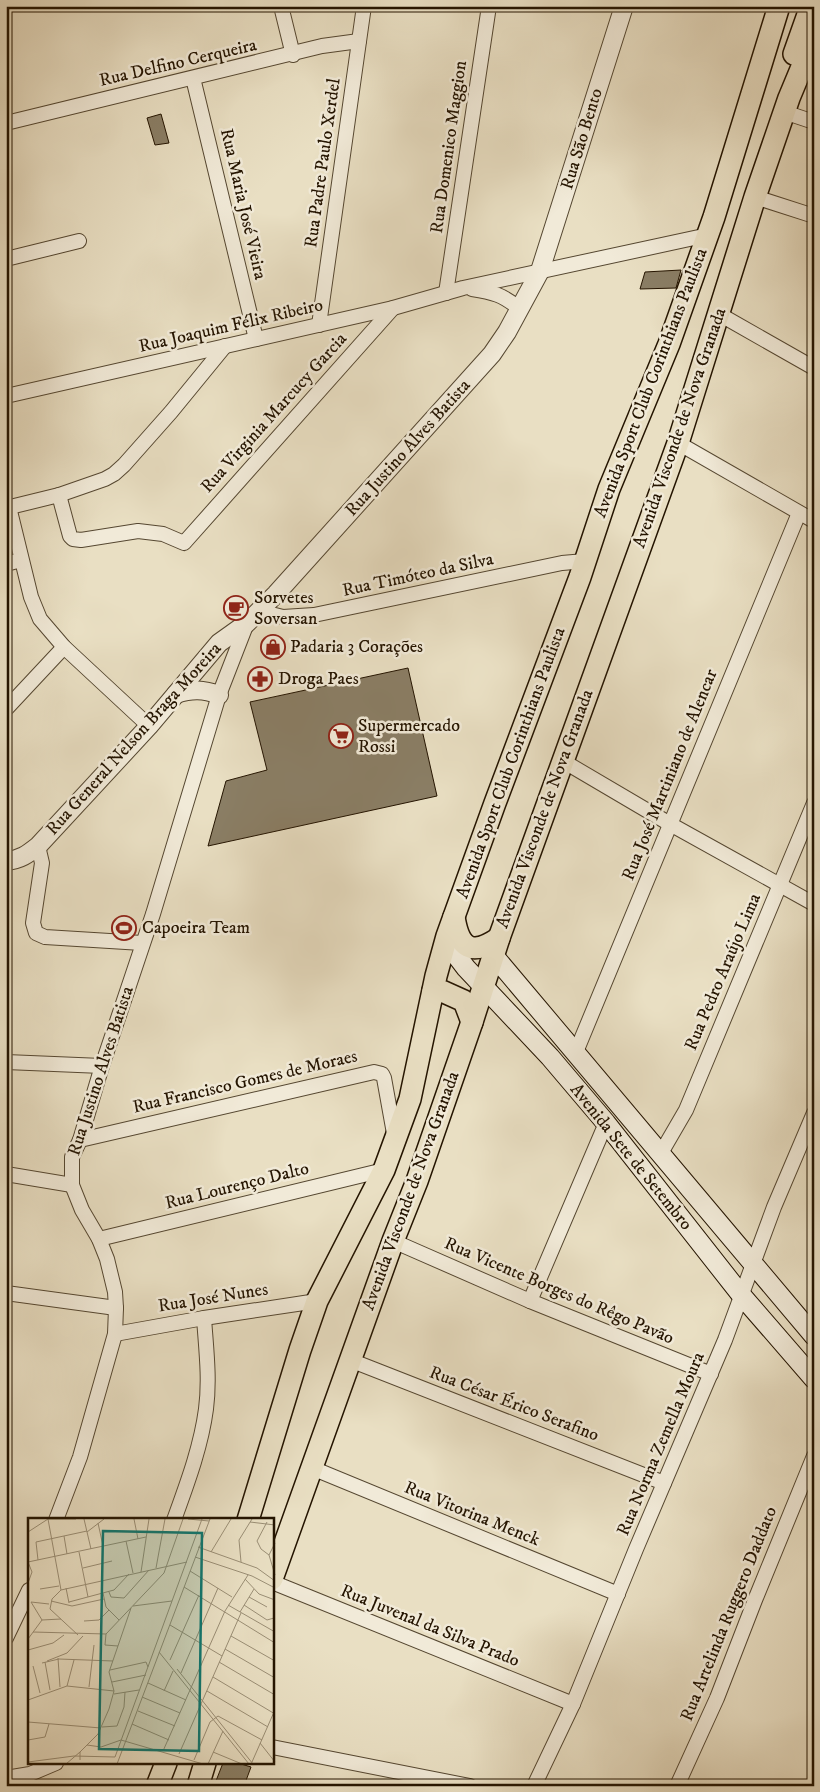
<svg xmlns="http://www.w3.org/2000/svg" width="820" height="1792" font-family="'IM FELL DW Pica',serif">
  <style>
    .building { fill: #8a7e65; stroke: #241400 }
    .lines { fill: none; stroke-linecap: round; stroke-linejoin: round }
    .minor-casing { stroke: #554731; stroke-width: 16 }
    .tertiary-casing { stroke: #554731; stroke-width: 20 }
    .secondary-casing { stroke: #241400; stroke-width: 21 }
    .primary-casing { stroke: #241400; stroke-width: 24 }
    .minor { stroke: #f1ead8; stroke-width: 14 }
    .tertiary { stroke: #f1ead8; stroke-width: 18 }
    .secondary { stroke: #f1ead8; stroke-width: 19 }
    .primary { stroke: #e9dfc3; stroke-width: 21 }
    .labels { text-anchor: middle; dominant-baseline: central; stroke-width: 5; stroke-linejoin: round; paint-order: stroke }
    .street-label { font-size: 18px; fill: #241400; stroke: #f1ead8 }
    .poi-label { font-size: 18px; fill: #241400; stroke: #f1ead8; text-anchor: start }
    .inset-road { fill: none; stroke: #9a8e75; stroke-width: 1 }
    .view { fill: #0f766e; fill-opacity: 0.15; stroke: #0f766e; stroke-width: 2.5 }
    .inset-edge { fill: none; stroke: #241400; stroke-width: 2.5 }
  </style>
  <rect width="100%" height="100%" fill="#e9dfc3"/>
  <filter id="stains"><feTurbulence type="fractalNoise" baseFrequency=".004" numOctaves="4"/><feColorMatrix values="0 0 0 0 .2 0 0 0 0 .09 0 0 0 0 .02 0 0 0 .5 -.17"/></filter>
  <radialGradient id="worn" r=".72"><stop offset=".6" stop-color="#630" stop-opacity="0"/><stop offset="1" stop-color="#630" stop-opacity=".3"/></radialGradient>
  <g class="building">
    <polygon points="161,114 169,143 155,145 147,118"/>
    <polygon points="681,270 676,288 640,289 645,272"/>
    <polygon points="408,668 437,796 208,846 226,781 267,770 250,702"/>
    <polygon points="223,1763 238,1763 251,1767 244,1786 214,1786"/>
  </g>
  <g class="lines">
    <defs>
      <g id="minor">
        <polyline points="281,6 293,55"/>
        <polyline points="193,78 256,339"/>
        <polyline points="784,112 814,122"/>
        <polyline points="6,123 322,46 359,41"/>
        <polyline points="755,197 814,216"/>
        <polyline points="6,259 79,241"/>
        <path d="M 472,289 C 493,292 503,295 520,309"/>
        <polyline points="446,293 489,6"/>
        <polyline points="719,314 814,368"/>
        <polyline points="319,325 364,6"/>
        <polyline points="6,396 393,308 463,288 708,235"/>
        <polyline points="678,443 814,521"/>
        <polyline points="59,495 70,536 73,539 81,540 138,531 163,534 184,543 393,308"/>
        <polyline points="9,507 31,597 40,619 64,647 149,726"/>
        <polyline points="6,508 59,495 105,479 114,474 124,465 171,412 225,346"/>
        <polyline points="6,564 21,560"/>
        <polyline points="259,611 283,617 314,615 562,563 585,561"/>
        <polyline points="6,709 64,647"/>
        <polyline points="563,761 670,824 814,904"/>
        <polyline points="38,846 42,863 33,923 36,933 45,937 142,943"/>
        <polyline points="576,1052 799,513"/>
        <polyline points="6,1062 102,1066"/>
        <polyline points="80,1140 374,1072 382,1074 384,1078 395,1139"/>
        <polyline points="661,1153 686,1110 814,803"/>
        <polyline points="6,1174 72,1185"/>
        <polyline points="99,1239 384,1170"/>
        <polyline points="393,1241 530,1301 711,1374"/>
        <polyline points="6,1293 116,1308"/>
        <polyline points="530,1301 606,1123"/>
        <polyline points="115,1334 204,1318 317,1301"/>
        <polyline points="350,1360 664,1483"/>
        <polyline points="312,1468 618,1594"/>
        <polyline points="56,1520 80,1457 115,1334 116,1308 115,1292 107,1259 99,1239 82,1210 72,1185 72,1157 80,1140 102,1066 153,914 219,695 247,623"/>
        <path d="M 174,1520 C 187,1484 201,1447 206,1409 C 210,1379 206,1348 204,1318"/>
        <polyline points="272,1582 573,1704"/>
        <polyline points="6,1638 29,1590"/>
        <polyline points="272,1747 470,1786"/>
        <polyline points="6,1778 30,1774 56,1763"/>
        <polyline points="534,1786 573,1704 636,1549 725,1340 774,1207 814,1113"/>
        <polyline points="677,1786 717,1698 755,1600 814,1456"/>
      </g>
      <g id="tertiary">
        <path d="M 176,694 C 192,689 203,689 219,695"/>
        <path d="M 6,861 C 20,860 28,854 38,846 L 149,726 L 219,643 L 247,623 L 276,594 L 492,354 L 507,332 L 540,271 L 624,6"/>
      </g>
      <g id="secondary">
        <polyline points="447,936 453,951 466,968 550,1057 606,1123 742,1296 814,1379"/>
        <polyline points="494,956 814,1336"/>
      </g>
      <g id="primary">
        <polyline points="794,54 811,6"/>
        <path d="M 454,917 C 459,948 471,957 499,938"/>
        <polyline points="433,991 444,992 464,1001 472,1022"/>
        <polyline points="248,1520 300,1350 317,1301 384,1170 410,1099 436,976 447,936 495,803 580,577 609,489 669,344 714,217 779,6"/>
        <polyline points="272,1579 393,1241 417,1181 472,1022 499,938 678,443 755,197 789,98 814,38"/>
        <polyline points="157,1786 166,1763"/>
        <polyline points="198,1786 205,1763"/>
      </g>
    </defs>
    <use href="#minor" class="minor-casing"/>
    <use href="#tertiary" class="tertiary-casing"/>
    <use href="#secondary" class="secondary-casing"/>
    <use href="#primary" class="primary-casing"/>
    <use href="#minor" class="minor"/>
    <use href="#tertiary" class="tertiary"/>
    <use href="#secondary" class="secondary"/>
    <use href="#primary" class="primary"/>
  </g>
  <defs>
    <symbol id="cafe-ring" viewBox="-11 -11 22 22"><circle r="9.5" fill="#f1ead8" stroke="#8f2418" stroke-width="1.5"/><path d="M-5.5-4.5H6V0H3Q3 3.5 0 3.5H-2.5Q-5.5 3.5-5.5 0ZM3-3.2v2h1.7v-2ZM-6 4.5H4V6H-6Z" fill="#8f2418"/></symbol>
    <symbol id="shop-ring" viewBox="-11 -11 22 22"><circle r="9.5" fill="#f1ead8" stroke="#8f2418" stroke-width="1.5"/><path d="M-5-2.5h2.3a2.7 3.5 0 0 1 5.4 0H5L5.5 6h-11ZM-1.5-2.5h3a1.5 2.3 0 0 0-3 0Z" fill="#8f2418"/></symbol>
    <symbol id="pharmacy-ring" viewBox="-11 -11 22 22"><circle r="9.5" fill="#f1ead8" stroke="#8f2418" stroke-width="1.5"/><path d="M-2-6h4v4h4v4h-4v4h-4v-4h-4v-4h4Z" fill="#8f2418"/></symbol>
    <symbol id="supermarket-ring" viewBox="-11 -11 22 22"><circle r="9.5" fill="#f1ead8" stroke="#8f2418" stroke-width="1.5"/><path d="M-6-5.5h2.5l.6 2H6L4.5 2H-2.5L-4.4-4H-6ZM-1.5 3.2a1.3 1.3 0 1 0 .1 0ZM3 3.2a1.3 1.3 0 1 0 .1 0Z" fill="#8f2418"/></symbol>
    <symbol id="stadium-ring" viewBox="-11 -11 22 22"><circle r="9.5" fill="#f1ead8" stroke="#8f2418" stroke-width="1.5"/><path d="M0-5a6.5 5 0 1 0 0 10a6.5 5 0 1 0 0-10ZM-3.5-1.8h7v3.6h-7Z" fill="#8f2418"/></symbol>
  </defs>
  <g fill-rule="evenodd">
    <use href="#cafe-ring" x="222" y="594" width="28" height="28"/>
    <use href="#shop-ring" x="259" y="633" width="28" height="28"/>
    <use href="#pharmacy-ring" x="246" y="665" width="28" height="28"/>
    <use href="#supermarket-ring" x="327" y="722" width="28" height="28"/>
    <use href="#stadium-ring" x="110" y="914" width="28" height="28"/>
  </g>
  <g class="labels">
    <g class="street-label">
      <text transform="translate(178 63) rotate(-13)">Rua Delfino Cerqueira</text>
      <text transform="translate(582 139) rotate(-73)">Rua São Bento</text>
      <text transform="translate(449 147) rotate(-82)">Rua Domenico Maggion</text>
      <text transform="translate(323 163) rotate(-82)">Rua Padre Paulo Xerdel</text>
      <text transform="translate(243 204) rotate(77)">Rua Maria José Vieira</text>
      <text transform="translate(231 326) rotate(-13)">Rua Joaquim Félix Ribeiro</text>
      <text transform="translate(651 383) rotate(-69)">Avenida Sport Club Corinthians Paulista</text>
      <text transform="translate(274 413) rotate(-48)">Rua Virginia Marcucy Garcia</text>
      <text transform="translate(680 428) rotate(-71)">Avenida Visconde de Nova Granada</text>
      <text transform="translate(408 448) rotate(-48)">Rua Justino Alves Batista</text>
      <text transform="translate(418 575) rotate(-12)">Rua Timóteo da Silva</text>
      <text transform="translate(134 739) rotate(-48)">Rua General Nelson Braga Moreira</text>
      <text transform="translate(511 763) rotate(-70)">Avenida Sport Club Corinthians Paulista</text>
      <text transform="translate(670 775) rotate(-68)">Rua José Martiniano de Alencar</text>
      <text transform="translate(545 809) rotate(-70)">Avenida Visconde de Nova Granada</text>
      <text transform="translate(723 972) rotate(-67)">Rua Pedro Araújo Lima</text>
      <text transform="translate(101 1071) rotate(-72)">Rua Justino Alves Batista</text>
      <text transform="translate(245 1082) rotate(-13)">Rua Francisco Gomes de Moraes</text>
      <text transform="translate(631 1157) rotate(51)">Avenida Sete de Setembro</text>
      <text transform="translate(237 1186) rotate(-14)">Rua Lourenço Dalto</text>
      <text transform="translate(411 1191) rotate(-70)">Avenida Visconde de Nova Granada</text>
      <text transform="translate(559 1291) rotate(23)">Rua Vicente Borges do Rêgo Pavão</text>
      <text transform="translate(213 1298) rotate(-9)">Rua José Nunes</text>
      <text transform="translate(514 1404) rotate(21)">Rua César Érico Serafino</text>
      <text transform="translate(661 1444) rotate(-67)">Rua Norma Zemella Moura</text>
      <text transform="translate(472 1514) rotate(22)">Rua Vitorina Menck</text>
      <text transform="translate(729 1614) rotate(-68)">Rua Artelinda Ruggero Daddato</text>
      <text transform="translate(430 1626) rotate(22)">Rua Juvenal da Silva Prado</text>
    </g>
    <g class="poi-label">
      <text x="254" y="598">Sorvetes<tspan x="254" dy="21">Soversan</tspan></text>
      <text x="290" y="647">Padaria 3 Corações</text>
      <text x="278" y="679">Droga Paes</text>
      <text x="358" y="726">Supermercado<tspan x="358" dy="21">Rossi</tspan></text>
      <text x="142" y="928">Capoeira Team</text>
    </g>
  </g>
  <g transform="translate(28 1518)">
    <rect width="246" height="246" fill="#e9dfc3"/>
    <path class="inset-road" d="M 20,1 L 33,72M 56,1 L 63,31M 106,1 L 110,21M 160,1 L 181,3M 222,4 L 247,7M 239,4 L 229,23 L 233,31 L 241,37M 70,5 L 75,28M 0,14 L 20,1 L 48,1M 59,14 L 76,1M 36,18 L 39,36M 98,23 L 105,55M 247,25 L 241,37 L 247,57M 170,29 L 229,50 L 247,63M 51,34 L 60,79M 183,34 L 203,1M 167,39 L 224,58 L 247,70M 10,42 L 8,24 L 59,13M 0,44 L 118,19M 0,44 L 4,54 L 0,65M 213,44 L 211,22 L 224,1M 55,50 L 84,43M 128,50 L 137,1M 162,53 L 204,79M 113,54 L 121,1M 217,61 L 231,76 L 247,82M 156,69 L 247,125M 38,70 L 41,85M 12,71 L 31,68M 81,74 L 83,79 L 96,80 L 121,52M 75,75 L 78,89 L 91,102M 221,79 L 239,89M 23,83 L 44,88 L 76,81M 41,84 L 86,72 L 101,56M 200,87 L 247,114M 216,87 L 239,102 L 246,100M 105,88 L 144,83M 212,94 L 226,71M 14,102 L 3,84 L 21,86M 14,102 L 33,101M 56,103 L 71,102 L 81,92M 142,107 L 194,138M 5,114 L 78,116 L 136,55 L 155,1M 78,116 L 77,127 L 90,128M 50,117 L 22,91 L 24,81 L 33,72 L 159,44M 203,118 L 247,143M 0,121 L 14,102M 197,131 L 247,160M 0,132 L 25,125 L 36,117M 131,134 L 221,246M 30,140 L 32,169M 142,142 L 171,77M 19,143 L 39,135 L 55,118M 17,144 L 22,172M 191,144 L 247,177M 14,145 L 31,141 L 85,143M 5,148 L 12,175M 149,151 L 225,246M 82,152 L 118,144 L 120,149M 153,155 L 190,70M 185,159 L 247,196M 84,164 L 118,157M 120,165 L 158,182M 39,168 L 46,142M 61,169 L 66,127M 136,173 L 145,153M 179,173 L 240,209M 86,176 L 111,172M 114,179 L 152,195M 0,182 L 39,168 L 86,173M 110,193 L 147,208M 0,204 L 73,210M 104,206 L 141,222M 74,209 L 89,208 L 96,189 L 97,174M 0,222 L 17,219 L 21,206M 232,225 L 247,244M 59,227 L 73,229 L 93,222 L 175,246M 135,233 L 197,93 L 220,57M 185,234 L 214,246M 151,236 L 213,95M 46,238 L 87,239 L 174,1M 52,242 L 52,234 L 70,216 L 81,191 L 86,173 L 81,154 L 103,90M 166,242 L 182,204 L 190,198 L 234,222M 0,244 L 46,238M 224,244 L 246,194M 38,246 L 52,234M 89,246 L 182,1M 180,246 L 195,213"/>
    <path class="view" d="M 75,13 L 174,15 L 171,233 L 71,231 Z"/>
    <rect width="246" height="246" class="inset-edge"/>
  </g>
  <rect width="820" height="1792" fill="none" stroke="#e9dfc3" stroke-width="25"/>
  <rect x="8" y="8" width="805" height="1777" fill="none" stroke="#241400" stroke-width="2.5"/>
  <rect x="12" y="12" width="795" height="1767" fill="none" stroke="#241400"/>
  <rect width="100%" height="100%" filter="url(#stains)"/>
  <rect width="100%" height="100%" fill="url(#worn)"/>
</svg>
